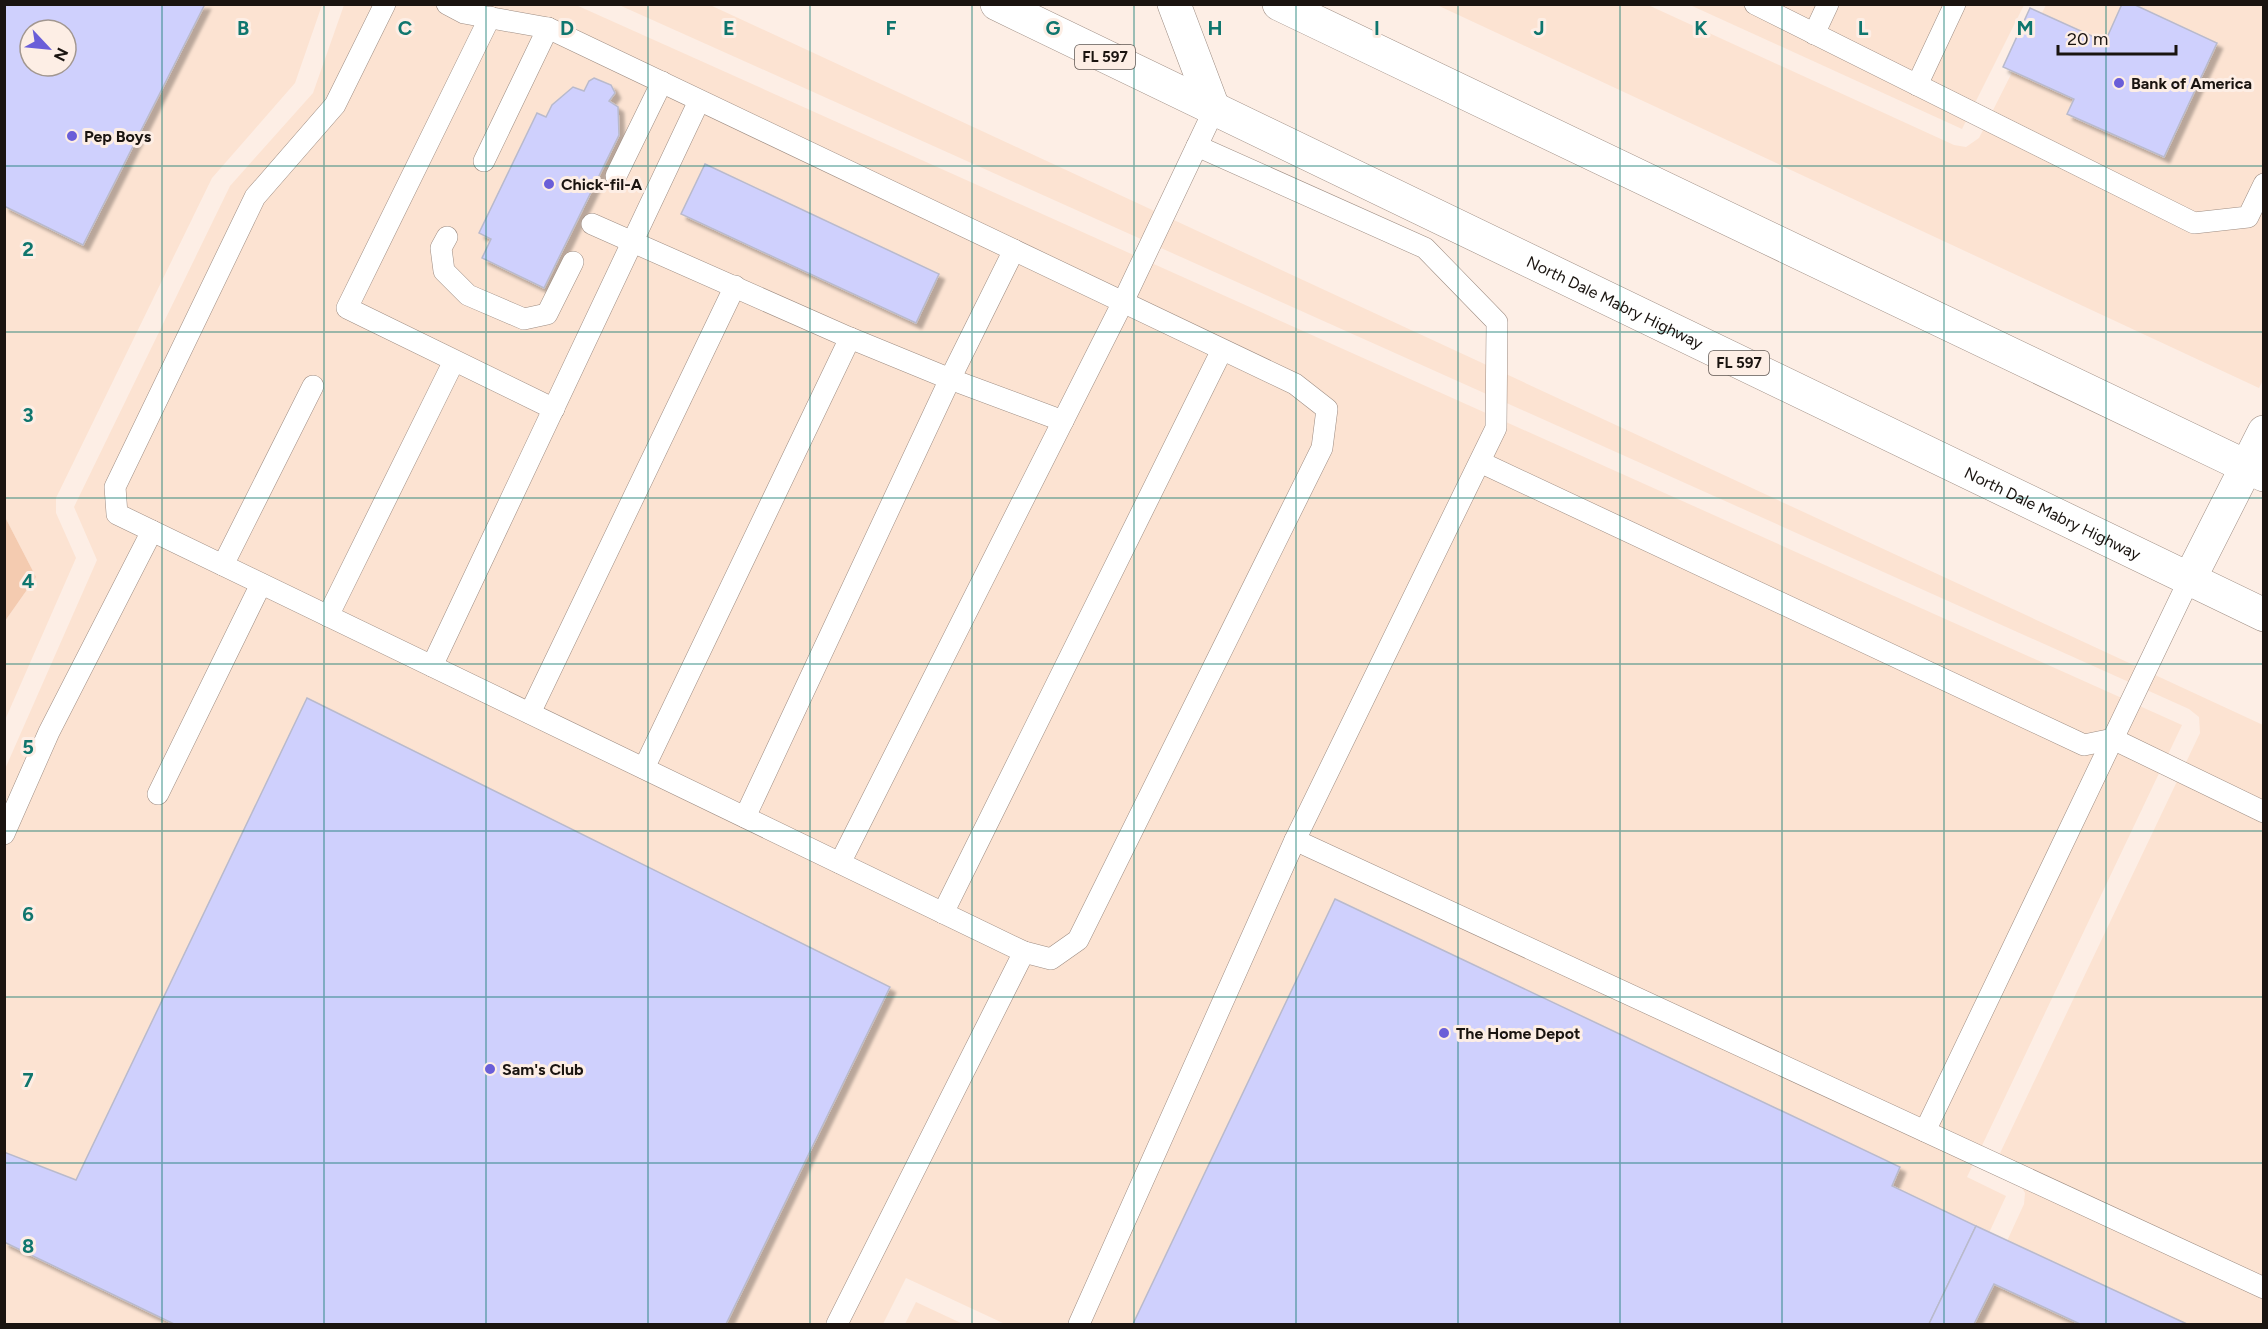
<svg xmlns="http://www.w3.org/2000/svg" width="2268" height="1329" font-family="Figtree,sans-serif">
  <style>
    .built { fill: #fce3d2; fill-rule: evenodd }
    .green { fill: #f4cbb0 }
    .building { fill: #cfd0fd; stroke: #b9bacc; stroke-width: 1.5; fill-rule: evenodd; filter: url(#shadow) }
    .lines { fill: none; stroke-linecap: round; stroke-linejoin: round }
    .lane-casing { stroke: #9d8c82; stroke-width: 22 }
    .secondary-casing { stroke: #9d8c82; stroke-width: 34 }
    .primary-casing { stroke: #9d8c82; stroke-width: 34 }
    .lane { stroke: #fff; stroke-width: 21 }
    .secondary { stroke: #fff; stroke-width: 33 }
    .primary { stroke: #fff; stroke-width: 33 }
    .grid { fill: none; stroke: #0f766e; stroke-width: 1.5; stroke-opacity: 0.55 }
    .poi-dot { fill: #6a5ed8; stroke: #fdeee5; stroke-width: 2 }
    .labels { text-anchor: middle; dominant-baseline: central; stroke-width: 6; stroke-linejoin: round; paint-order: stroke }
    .shield { fill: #fdeee5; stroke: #5e5550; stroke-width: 1.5 }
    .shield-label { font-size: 15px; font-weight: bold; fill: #1a1410 }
    .poi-label { font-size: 16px; font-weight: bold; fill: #1a1410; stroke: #fdeee5; text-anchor: start }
    .street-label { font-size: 16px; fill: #1a1410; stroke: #fdeee5 }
    .grid-label { font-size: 20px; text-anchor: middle; font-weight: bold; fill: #0f766e; stroke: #fdeee5; stroke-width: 6; stroke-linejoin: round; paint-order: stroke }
  </style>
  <defs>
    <filter id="shadow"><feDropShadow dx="5.5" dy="5.5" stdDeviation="1.5" flood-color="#0004"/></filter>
  </defs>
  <rect width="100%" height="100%" fill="#fdeee5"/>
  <g class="built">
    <path d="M 5,5 L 322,5 L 295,83 L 212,178 L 56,498 L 56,513 L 76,558 L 5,720 L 5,621 L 36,577 L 5,517 ZM 30,30 L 66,30 L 66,66 L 30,66 Z"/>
    <polygon points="344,5 576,5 2182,725 1967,1177 2006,1196 1947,1324 1005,1324 906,1278 883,1324 5,1324 5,769 97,560 74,507 230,186 313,93"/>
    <polygon points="619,5 710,5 2263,725 2263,1324 1969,1324 2024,1204 2025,1193 2019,1183 1992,1170 2200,733 2199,717 2189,709"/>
    <polygon points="1437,5 1648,5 1954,145 1966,147 1979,138 2046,5 2263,5 2263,380 2259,388"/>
    <polygon points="1690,5 2024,5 1962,129"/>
    <polygon points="916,1302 963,1324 905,1324"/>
  </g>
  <polygon class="green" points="5,517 36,577 5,621 4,621"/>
  <g class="building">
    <path d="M 4,4 L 205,4 L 83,245 L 4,206 ZM 30,30 L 66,30 L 66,66 L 30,66 Z"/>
    <polygon points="2122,4 2133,4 2217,43 2164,157 2067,114 2074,99 2003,67 2030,8 2105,42"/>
    <polygon points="594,78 611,85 615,93 609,101 618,107 619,135 544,288 482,258 491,239 479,233 537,113 546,117 552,105 573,87 584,91 589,81"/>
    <polygon points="705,164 939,274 916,323 681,214"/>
    <polygon points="307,698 890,987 726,1324 174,1324 4,1242 4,1152 76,1180"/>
    <polygon points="1335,899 1900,1167 1892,1186 1976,1226 1929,1324 1133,1324"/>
    <polygon points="1976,1226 2187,1324 2080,1324 1994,1284 1974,1324 1929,1324"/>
  </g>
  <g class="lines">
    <defs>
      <g id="lane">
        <polyline points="385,4 335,105 255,197 115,487 117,514 1024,952 1051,959 1078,940 1322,448 1327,409 1295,384 548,28 464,13 447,4"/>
        <polyline points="1755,4 2194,223 2248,217 2264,184"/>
        <polyline points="490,17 347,308 554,409"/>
        <polyline points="1814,34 1828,4"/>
        <polyline points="1917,85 1955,4"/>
        <polyline points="1197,146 1425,248 1497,322 1496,428 1295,840 2264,1288"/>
        <polyline points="484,161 548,28"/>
        <polyline points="616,176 662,82"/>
        <polyline points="592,224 850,338 950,379 1063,421"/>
        <polyline points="447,237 441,248 444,271 468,295 524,319 547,314 573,262"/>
        <polyline points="1480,462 2084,745 2113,739 2264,812"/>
        <polyline points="223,565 313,386"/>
        <polyline points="328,616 454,361"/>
        <polyline points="432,666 699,101"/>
        <polyline points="530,713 735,286"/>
        <polyline points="644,768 850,338"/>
        <polyline points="158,794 261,584"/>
        <polyline points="745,817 950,379 1014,250"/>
        <polyline points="4,834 49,732 152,531"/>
        <polyline points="840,863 1123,302 1214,110"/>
        <polyline points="943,913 1222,350"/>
        <polyline points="1925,1131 2189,580"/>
        <polyline points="837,1324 1024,952"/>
        <polyline points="1079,1324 1295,840"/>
      </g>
      <polyline id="secondary" points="2189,580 2264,432"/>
      <g id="primary">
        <path id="s1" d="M 997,4 L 2264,615"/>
        <polyline points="1174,4 1214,110"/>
        <polyline points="1279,4 2264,475"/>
      </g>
    </defs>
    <use href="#lane" class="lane-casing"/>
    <use href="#secondary" class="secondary-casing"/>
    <use href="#primary" class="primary-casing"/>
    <use href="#lane" class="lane"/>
    <use href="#secondary" class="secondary"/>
    <use href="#primary" class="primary"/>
  </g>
  <path class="grid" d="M 162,4 L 162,1324M 324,4 L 324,1324M 486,4 L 486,1324M 648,4 L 648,1324M 810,4 L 810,1324M 972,4 L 972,1324M 1134,4 L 1134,1324M 1296,4 L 1296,1324M 1458,4 L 1458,1324M 1620,4 L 1620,1324M 1782,4 L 1782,1324M 1944,4 L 1944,1324M 2106,4 L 2106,1324M 4,166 L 2264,166M 4,332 L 2264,332M 4,498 L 2264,498M 4,664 L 2264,664M 4,831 L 2264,831M 4,997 L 2264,997M 4,1163 L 2264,1163"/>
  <g class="poi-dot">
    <circle cx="2119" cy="83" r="6"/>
    <circle cx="72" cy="136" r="6"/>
    <circle cx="549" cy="184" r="6"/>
    <circle cx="1444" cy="1033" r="6"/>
    <circle cx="490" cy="1069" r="6"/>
  </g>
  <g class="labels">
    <g class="shield">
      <rect x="1075" y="45" width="60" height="24" rx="4.5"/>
      <rect x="1709" y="351" width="60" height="24" rx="4.5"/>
    </g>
    <g class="shield-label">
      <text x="1105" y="57">FL 597</text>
      <text x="1739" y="363">FL 597</text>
    </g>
    <g class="poi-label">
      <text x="2131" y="83">Bank of America</text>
      <text x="84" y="136">Pep Boys</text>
      <text x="561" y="184">Chick-fil-A</text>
      <text x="1456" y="1033">The Home Depot</text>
      <text x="502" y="1069">Sam's Club</text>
    </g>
    <g class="street-label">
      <text stroke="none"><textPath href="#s1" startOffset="686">North Dale Mabry Highway</textPath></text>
      <text stroke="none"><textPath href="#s1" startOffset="1172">North Dale Mabry Highway</textPath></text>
    </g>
  </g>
  <g class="grid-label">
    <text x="243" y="35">B</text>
    <text x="405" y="35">C</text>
    <text x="567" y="35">D</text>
    <text x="729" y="35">E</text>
    <text x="891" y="35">F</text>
    <text x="1053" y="35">G</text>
    <text x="1215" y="35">H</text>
    <text x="1377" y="35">I</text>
    <text x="1539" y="35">J</text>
    <text x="1701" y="35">K</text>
    <text x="1863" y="35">L</text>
    <text x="2025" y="35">M</text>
    <text x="28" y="256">2</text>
    <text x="28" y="422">3</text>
    <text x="28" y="588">4</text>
    <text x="28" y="754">5</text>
    <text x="28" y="921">6</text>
    <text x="28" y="1087">7</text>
    <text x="28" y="1253">8</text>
  </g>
  <rect width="2268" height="1329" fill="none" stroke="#1a1410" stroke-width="12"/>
  <g transform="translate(48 48) rotate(116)"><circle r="28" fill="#fdeee5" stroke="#a29790" stroke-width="1.5"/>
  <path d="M0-4.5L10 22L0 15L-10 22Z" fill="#6a5ed8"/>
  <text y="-9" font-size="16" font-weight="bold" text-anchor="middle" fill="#1a1410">N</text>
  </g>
  <path d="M2058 45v9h118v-9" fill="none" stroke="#1a1410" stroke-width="3"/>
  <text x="2067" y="45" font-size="18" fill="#1a1410" stroke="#fdeee5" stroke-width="4.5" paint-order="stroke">20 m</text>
</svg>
